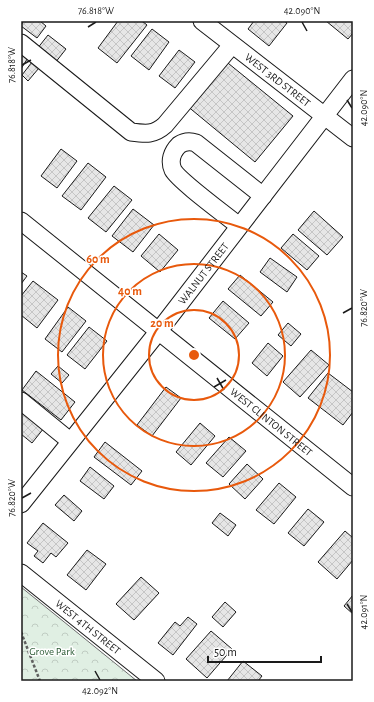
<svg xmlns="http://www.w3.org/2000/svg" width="374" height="702" font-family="'Alegreya Sans',sans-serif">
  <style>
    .park { fill: url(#park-crowns); stroke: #6a6a6a }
    .building { fill: url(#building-cross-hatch); stroke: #1a1a1a }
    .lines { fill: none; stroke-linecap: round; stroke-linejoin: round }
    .minor-casing { stroke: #1a1a1a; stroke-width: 19 }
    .path { stroke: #5f5f5f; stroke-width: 2.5; stroke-dasharray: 3 2; stroke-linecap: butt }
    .minor { stroke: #fff; stroke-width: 17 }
    .ticks { fill: none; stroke: #1a1a1a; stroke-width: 1.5 }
    .ring { fill: none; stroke: #e8590c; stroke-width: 2 }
    .labels { text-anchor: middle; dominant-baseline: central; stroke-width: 3; stroke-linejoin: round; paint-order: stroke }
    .street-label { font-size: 11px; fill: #1a1a1a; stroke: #fff }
    .park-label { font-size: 11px; fill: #2b5a34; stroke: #fff }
    .centre { fill: #e8590c; stroke: #fff; stroke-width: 2 }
    .ring-label { font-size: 12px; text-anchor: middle; font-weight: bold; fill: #e8590c; stroke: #fff; stroke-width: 3; stroke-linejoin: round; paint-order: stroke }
    .neatline { fill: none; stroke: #1a1a1a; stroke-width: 1.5 }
    .ticks-label { font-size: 10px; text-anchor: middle; fill: #1a1a1a }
  </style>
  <defs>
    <pattern id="park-crowns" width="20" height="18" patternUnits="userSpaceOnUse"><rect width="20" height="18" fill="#e0efe3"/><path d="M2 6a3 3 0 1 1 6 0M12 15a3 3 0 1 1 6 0" fill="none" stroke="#c0ccc2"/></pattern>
    <pattern id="building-cross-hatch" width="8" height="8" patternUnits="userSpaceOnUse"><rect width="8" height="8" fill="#e6e6e6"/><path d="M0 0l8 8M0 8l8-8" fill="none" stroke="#c5c5c5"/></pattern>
  </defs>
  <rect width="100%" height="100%" fill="#fff"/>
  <polygon class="park" points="21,587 137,681 21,681"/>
  <g class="building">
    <polygon points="23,21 40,21 46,26 37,38 21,26"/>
    <polygon points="118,21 142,21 147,25 117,63 98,48"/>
    <polygon points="254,21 284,21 287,23 269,46 248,29"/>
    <polygon points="326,21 353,21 353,33 348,39"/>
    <polygon points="152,29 169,42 149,70 131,56"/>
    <polygon points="48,35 66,49 55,63 37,49"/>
    <polygon points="179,50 195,62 175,88 159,76"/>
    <polygon points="21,51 29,56 21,69"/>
    <polygon points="223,59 293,116 255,162 186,105"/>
    <polygon points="32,62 39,68 28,81 22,75"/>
    <polygon points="61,149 77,161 57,188 41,176"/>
    <polygon points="88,163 106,177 81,210 62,196"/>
    <polygon points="114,186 132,200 106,232 88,218"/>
    <polygon points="133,209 154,225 133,252 112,236"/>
    <polygon points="314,211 343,237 327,255 298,230"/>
    <polygon points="159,234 178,250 160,272 141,256"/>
    <polygon points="293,234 319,256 307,270 281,248"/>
    <polygon points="270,258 297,277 287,292 260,272"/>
    <polygon points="21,272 27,276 21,284"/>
    <polygon points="240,275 273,302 261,316 228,289"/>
    <polygon points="33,281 58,300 37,328 21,315 21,296"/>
    <polygon points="223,301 249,323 235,339 209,318"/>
    <polygon points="68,307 86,321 62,352 45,339"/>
    <polygon points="288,323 301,334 291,346 278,335"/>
    <polygon points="89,327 107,341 85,369 67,355"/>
    <polygon points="268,343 283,356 267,376 252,363"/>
    <polygon points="311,350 329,365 300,397 283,382"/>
    <polygon points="58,366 69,375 62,383 51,374"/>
    <polygon points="36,371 75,402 61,420 22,390"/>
    <polygon points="328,373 353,392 353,412 343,425 308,398"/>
    <polygon points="166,387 181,398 152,436 137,425"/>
    <polygon points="21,410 44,428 32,443 21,434"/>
    <polygon points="200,423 215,436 191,465 176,452"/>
    <polygon points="229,437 246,451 223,477 206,463"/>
    <polygon points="105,442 142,471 131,485 94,457"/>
    <polygon points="247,464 263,479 245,499 229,484"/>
    <polygon points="90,467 114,486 104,499 80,481"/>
    <polygon points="279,483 296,497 274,524 256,510"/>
    <polygon points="64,495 82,511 74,521 55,505"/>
    <polygon points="308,509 324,522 304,546 288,533"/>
    <polygon points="220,513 236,525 228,536 212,523"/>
    <polygon points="43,523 68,543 56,557 51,553 43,563 34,556 38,551 27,543"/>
    <polygon points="345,531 353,538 353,560 337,579 318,562"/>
    <polygon points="87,550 106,564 86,590 67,575"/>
    <polygon points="141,577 159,593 134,620 116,604"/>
    <polygon points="353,595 353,614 344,606"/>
    <polygon points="225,602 236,612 223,627 212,617"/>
    <polygon points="188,617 197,624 173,655 158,643 175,622 180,626"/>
    <polygon points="211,631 232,649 207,678 186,659"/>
    <polygon points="243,661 262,676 258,681 227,681"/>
  </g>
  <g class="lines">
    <defs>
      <g id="minor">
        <path id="s1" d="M 202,21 L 353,138"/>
        <path d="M 21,43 L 131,132 C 146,134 154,135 165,125 L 232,45"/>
        <path id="s2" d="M 21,221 L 353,487"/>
        <path d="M 239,226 C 227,216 179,181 173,170 C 169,161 172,152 179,145 C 185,141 190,141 196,143 L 263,196"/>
        <polyline points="21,401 70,441"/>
        <path id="s3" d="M 21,504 L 158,332 L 353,79"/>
        <path id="s4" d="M 21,573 L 156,681"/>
      </g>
    </defs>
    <use href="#minor" class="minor-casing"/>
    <polyline class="path" points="21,632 40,681"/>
    <use href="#minor" class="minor"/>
  </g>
  <path class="ticks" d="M 302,22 L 307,31M 88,27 L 96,22M 22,65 L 31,60M 347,100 L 352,108M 343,313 L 352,308M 217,378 L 224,390M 214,387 L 226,380M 22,498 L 31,493M 347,604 L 352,612M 95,671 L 100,680"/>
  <g class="ring">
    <circle cx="194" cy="355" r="45"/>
    <circle cx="194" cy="355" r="91"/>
    <circle cx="194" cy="355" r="136"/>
  </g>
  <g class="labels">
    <g class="street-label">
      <text stroke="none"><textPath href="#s1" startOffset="96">WEST 3RD STREET</textPath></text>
      <text stroke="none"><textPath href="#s3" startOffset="294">WALNUT STREET</textPath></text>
      <text stroke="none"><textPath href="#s2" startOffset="321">WEST CLINTON STREET</textPath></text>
      <text stroke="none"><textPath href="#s4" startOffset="86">WEST 4TH STREET</textPath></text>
    </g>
    <g class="park-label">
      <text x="52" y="651">Grove Park</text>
    </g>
  </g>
  <circle cx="194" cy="355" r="6" class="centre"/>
  <g class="ring-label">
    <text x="98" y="263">60 m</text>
    <text x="130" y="295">40 m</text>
    <text x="162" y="327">20 m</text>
  </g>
  <rect width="374" height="702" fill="none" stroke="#ffffff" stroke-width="44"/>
  <path d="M208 656v6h113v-6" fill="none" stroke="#1a1a1a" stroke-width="2"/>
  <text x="214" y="656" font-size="12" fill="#1a1a1a" stroke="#ffffff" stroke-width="3" paint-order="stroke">50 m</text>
  <rect x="22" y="22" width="330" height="658" class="neatline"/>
  <g class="ticks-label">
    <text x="96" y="14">76.818°W</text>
    <text x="302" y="14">42.090°N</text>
    <text transform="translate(11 65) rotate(-90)" y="4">76.818°W</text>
    <text transform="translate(363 108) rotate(-90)" y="4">42.090°N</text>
    <text transform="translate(363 308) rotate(-90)" y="4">76.820°W</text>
    <text transform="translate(11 498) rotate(-90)" y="4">76.820°W</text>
    <text transform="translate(363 612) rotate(-90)" y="4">42.091°N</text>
    <text x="100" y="694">42.092°N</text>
  </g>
</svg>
